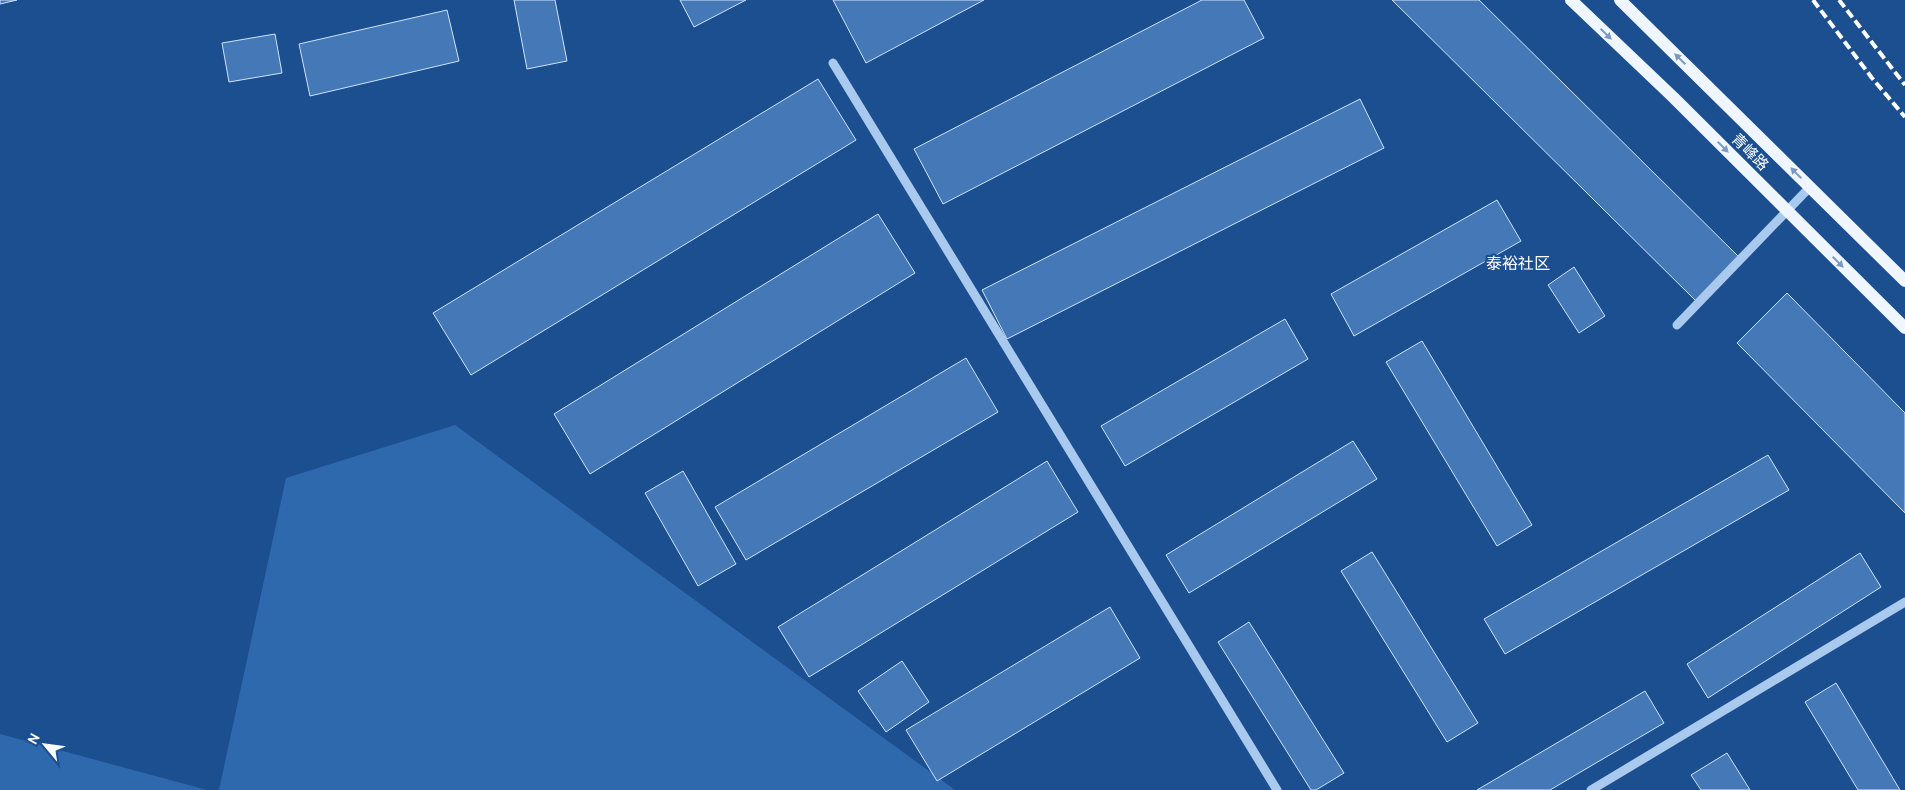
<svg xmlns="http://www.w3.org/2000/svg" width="1905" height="790" font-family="Cabin,'Noto Sans SC',sans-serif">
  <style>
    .green { fill: #2e69ad }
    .building { fill: #4478b7; stroke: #cfe3fa }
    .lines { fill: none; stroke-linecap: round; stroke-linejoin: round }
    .minor { stroke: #a9c9ee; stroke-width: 9 }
    .major { stroke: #f0f6ff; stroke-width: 12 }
    .rail { stroke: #fff; stroke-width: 4; stroke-dasharray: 9 4; stroke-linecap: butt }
    .oneway { fill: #7b9ac1 }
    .labels { text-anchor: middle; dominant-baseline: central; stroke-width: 4.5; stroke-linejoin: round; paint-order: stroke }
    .street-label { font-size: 15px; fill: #fff; stroke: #1b4f8f }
    .neighbourhood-label { font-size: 16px; fill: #fff; stroke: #1b4f8f }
  </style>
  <rect width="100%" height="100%" fill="#1b4f8f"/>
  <g class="green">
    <polygon points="455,425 955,790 219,790 286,478"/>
    <polygon points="0,734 207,790 0,790"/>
  </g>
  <g class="building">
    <polygon points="0,0 17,0 0,4"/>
    <polygon points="514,0 555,0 567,61 527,69"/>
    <polygon points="680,0 746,0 694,27"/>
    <polygon points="833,0 984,0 866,63"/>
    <polygon points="1202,0 1244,0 1264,38 943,204 914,149"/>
    <polygon points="1392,0 1479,0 1739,257 1696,301"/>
    <polygon points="447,10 459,61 310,96 299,44"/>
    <polygon points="275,34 282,73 229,82 222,43"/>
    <polygon points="818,79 856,140 471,375 433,313"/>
    <polygon points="1360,99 1384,148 1007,339 982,290"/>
    <polygon points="1497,200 1521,241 1354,336 1331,294"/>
    <polygon points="878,214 915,273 590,474 554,414"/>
    <polygon points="1574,267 1605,316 1579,333 1548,285"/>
    <polygon points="1787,293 1905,413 1905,513 1737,343"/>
    <polygon points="1285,319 1308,359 1125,466 1101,426"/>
    <polygon points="1422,341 1532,525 1497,546 1386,362"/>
    <polygon points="966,358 998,412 746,560 715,507"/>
    <polygon points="1353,441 1377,479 1189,593 1166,555"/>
    <polygon points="1768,455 1789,490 1505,654 1484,619"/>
    <polygon points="1047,461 1078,512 809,677 778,627"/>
    <polygon points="683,471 736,564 698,586 645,493"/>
    <polygon points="1372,552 1478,723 1447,742 1341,571"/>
    <polygon points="1860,553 1881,587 1708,698 1687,664"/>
    <polygon points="1110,607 1140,658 937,781 906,730"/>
    <polygon points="1249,622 1344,773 1316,790 1311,790 1218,642"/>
    <polygon points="902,661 929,702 886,732 858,691"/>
    <polygon points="1836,683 1900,790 1858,790 1805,702"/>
    <polygon points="1645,691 1664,723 1550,790 1477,790"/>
    <polygon points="1727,753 1750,790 1701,790 1691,775"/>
  </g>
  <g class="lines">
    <g class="minor">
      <polyline points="833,63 1277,790"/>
      <polyline points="1677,325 1810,187"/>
      <polyline points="1591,790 1905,602"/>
    </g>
    <g class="major">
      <polyline points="1571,0 1673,97 1905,328"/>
      <polyline points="1620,0 1905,281"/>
    </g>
    <g class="rail">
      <polyline points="1813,0 1872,78 1905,117"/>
      <polyline points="1839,0 1905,85"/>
    </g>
  </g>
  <defs><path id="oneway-solid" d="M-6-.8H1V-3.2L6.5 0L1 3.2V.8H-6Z" transform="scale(1.25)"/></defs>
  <g class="oneway">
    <use href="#oneway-solid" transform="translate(1606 34) rotate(44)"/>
    <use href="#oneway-solid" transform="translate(1680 59) rotate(-136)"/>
    <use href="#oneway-solid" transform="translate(1723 147) rotate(45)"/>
    <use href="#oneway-solid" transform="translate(1796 173) rotate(-135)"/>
    <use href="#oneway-solid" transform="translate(1838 262) rotate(45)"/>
  </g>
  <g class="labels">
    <g class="street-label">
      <text transform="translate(1750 152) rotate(45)">青峰路</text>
    </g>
    <g class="neighbourhood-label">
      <text x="1518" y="263">泰裕社区</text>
    </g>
  </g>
  <g transform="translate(45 745) rotate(299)" stroke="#1b4f8f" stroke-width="4" paint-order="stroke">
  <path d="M0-4L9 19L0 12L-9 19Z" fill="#ffffff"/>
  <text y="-8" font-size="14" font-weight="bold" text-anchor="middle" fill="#ffffff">N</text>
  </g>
</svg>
